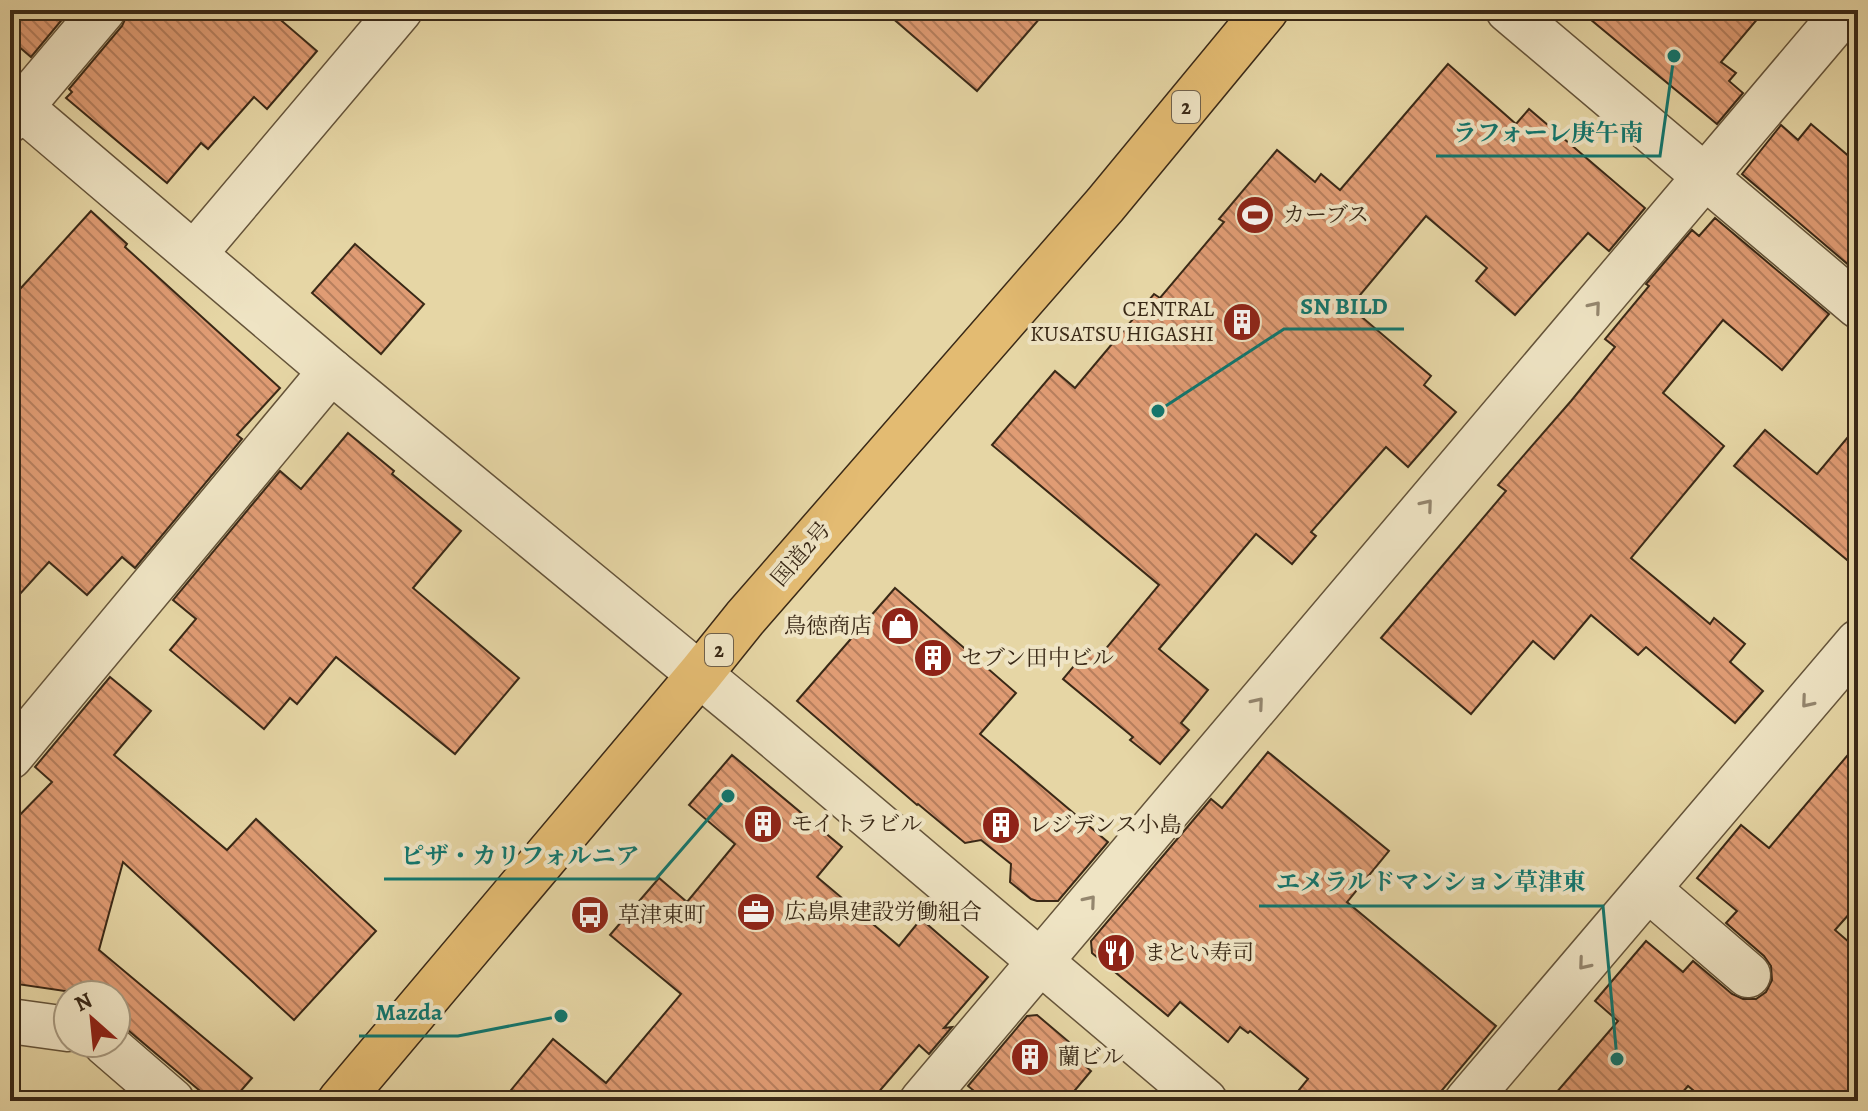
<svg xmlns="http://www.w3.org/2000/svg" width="1868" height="1111" font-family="Alegreya,'Noto Serif JP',serif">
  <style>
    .building { fill: url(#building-back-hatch); stroke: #3a2917; stroke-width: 2 }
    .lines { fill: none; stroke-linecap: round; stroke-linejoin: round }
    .minor-casing { stroke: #65543a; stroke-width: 47 }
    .highway-casing { stroke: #3a2917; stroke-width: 47 }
    .minor { stroke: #efe4c4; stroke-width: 44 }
    .highway { stroke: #e3bb72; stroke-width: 44 }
    .oneway { stroke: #94866e }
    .labels { text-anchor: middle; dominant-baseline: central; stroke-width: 8; stroke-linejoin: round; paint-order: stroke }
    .shield { fill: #efe4c4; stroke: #70614b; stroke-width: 2 }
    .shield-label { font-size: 20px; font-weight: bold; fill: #3a2917 }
    .poi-label { font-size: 22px; fill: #3a2917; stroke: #efe4c4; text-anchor: start }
    .street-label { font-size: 22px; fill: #3a2917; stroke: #efe4c4 }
    .leader { fill: none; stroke: #0f766e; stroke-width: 3 }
    .callout-dot { fill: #0f766e; stroke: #efe4c4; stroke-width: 3 }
    .callout-label { font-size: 24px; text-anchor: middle; font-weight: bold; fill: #0f766e; stroke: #efe4c4; stroke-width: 8; stroke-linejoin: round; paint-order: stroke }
  </style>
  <defs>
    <pattern id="building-back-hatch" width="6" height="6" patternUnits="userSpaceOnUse" patternTransform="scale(2)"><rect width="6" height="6" fill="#e09c74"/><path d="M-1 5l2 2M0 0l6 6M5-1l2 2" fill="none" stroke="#b77f5e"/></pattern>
  </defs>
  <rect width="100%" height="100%" fill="#e6d6a5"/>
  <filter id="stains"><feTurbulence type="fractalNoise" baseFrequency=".0025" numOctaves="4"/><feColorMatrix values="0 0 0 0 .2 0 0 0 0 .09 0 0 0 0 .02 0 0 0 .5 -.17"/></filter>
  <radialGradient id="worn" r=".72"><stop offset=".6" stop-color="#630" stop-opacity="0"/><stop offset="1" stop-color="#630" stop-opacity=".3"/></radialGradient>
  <g class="building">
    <polygon points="10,10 70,10 31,57 10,39"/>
    <polygon points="127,10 269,10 317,51 267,109 254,97 208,149 201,143 167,183 66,98 72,92 69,89 122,26 127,15"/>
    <polygon points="883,10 1047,10 977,91"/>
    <polygon points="1579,10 1765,10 1721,62 1736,73 1729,81 1743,93 1717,124"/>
    <polygon points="1448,64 1516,124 1529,109 1645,208 1609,251 1588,233 1515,315 1476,281 1487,268 1426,216 1350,307 1431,376 1424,385 1456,412 1408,467 1386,447 1311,532 1316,536 1292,564 1256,534 1159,649 1208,690 1181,723 1189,730 1160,764 1130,740 1133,737 1063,679 1088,649 1099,657 1159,585 992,445 1055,371 1075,388 1154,294 1160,298 1224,222 1219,219 1277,150 1315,182 1321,174 1340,190"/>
    <polygon points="1811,124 1858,164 1858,273 1742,174 1781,125 1798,140"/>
    <polygon points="91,211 127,244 125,247 280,388 237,435 242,439 135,568 122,557 87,595 49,562 10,605 10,300"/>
    <polygon points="1715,218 1829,314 1782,370 1723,320 1663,393 1724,446 1631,558 1710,624 1714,618 1745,644 1730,662 1763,691 1735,723 1646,647 1638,655 1591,615 1554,659 1533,641 1471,714 1381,638 1506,491 1498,485 1571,401 1615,347 1605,339 1649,286 1646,284 1692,230 1699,236"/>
    <polygon points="355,244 424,304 381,354 312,293"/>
    <polygon points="1858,425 1858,569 1734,466 1765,430 1817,474"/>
    <polygon points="348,433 394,471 392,474 461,531 413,588 519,678 455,754 336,657 297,704 290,698 264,729 170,650 196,619 173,600 280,471 301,489"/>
    <polygon points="895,588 1016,693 980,734 1108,842 1058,901 1037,901 1031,899 1010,882 1011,864 981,840 965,843 918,804 917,805 797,701"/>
    <polygon points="110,677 151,711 114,755 227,850 256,819 376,931 294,1020 123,862 99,950 252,1078 232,1101 212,1101 116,1020 116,995 92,995 10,983 10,825 52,782 35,767"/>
    <polygon points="1858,743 1858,904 1835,930 1858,950 1858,1101 1706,1101 1688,1086 1675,1101 1549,1101 1618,1021 1595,1001 1646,941 1683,972 1693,961 1732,994 1743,999 1756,999 1766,992 1772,980 1771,966 1764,956 1726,923 1737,911 1697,878 1741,825 1769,848"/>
    <polygon points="1268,752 1389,851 1347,902 1496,1026 1433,1101 1290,1101 1308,1079 1250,1031 1248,1033 1240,1027 1228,1042 1180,1002 1168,1016 1092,953 1091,941 1211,799 1222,808"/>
    <polygon points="732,755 842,847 817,877 899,946 921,919 988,977 944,1028 952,1027 929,1054 919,1045 871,1101 502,1101 553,1039 606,1083 681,994 610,935 659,878 687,902 735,844 689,805"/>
    <polygon points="1037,1015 1075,1047 1070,1053 1091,1071 1066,1101 986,1101 968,1086 1027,1016"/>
  </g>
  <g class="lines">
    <defs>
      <g id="minor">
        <polyline points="1508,10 1858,306"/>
        <polyline points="10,98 331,371 756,721 1205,1101"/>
        <polyline points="10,120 103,10"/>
        <polyline points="194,254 400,10"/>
        <polyline points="10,757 331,371"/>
        <polyline points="1648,889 1748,975"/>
        <polyline points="10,1021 68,1029"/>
        <polyline points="105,1043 172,1101"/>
        <polyline points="922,1101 1846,10"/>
        <polyline points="1467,1101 1858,642"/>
      </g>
      <polyline id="highway" points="340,1101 700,674 745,618 1105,205 1266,10"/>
    </defs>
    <use href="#minor" class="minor-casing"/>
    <use href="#highway" class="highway-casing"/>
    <use href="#minor" class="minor"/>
    <use href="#highway" class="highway"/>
  </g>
  <defs><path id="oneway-chevron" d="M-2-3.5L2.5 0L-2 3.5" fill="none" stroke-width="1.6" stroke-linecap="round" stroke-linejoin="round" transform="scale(2)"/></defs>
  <g class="oneway">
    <use href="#oneway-chevron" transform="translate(1595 307) rotate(-50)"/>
    <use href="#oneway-chevron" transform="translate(1427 505) rotate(-50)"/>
    <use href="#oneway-chevron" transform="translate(1807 702) rotate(130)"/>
    <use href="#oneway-chevron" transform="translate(1258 703) rotate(-50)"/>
    <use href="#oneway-chevron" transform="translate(1090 901) rotate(-50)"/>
    <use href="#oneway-chevron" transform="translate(1584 964) rotate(130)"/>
  </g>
  <defs>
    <symbol id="stadium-disc" viewBox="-11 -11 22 22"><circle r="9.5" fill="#8f2418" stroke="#efe4c4"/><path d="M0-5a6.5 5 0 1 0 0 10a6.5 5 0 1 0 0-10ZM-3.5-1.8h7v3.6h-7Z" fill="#fff"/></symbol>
    <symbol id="building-disc" viewBox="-11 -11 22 22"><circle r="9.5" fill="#8f2418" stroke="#efe4c4"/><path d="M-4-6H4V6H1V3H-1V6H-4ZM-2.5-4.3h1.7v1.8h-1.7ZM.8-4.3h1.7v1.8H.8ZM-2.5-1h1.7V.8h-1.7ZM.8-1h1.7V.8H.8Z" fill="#fff"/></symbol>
    <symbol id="shop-disc" viewBox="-11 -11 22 22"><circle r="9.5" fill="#8f2418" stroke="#efe4c4"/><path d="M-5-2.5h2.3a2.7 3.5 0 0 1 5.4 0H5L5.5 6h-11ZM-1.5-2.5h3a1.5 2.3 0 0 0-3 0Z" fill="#fff"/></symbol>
    <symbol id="office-disc" viewBox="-11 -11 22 22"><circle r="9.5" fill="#8f2418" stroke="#efe4c4"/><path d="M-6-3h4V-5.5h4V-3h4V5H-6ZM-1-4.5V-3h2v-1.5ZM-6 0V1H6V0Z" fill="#fff"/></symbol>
    <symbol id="bus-disc" viewBox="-11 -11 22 22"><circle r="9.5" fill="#8f2418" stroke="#efe4c4"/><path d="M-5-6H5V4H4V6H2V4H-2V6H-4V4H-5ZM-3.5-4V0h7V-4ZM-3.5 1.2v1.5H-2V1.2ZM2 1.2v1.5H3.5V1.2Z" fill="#fff"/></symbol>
    <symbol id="restaurant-disc" viewBox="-11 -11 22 22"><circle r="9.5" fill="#8f2418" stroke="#efe4c4"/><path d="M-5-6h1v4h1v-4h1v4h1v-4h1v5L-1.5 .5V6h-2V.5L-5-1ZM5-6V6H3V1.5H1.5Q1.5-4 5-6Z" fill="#fff"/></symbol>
  </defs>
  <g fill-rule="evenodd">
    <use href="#stadium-disc" x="1233" y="193" width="44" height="44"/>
    <use href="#building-disc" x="1220" y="300" width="44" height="44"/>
    <use href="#shop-disc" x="878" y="604" width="44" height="44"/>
    <use href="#building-disc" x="911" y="636" width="44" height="44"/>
    <use href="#building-disc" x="741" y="802" width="44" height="44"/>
    <use href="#building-disc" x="979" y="803" width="44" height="44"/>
    <use href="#office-disc" x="734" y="890" width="44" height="44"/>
    <use href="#bus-disc" x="568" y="893" width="44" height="44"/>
    <use href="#restaurant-disc" x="1094" y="931" width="44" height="44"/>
    <use href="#building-disc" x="1008" y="1035" width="44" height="44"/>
  </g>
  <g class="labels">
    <g class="shield">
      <rect x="1172" y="91" width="28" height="32" rx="6"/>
      <rect x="705" y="634" width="28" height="32" rx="6"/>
    </g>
    <g class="shield-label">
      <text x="1186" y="107">2</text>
      <text x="719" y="650">2</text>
    </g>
    <g class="poi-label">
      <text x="1283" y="215">カーブス</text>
      <text x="1214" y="309" text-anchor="end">CENTRAL<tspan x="1214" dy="25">KUSATSU HIGASHI</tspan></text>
      <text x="872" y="626" text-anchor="end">鳥徳商店</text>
      <text x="961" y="658">セブン田中ビル</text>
      <text x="791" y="824">モイトラビル</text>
      <text x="1029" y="825">レジデンス小島</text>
      <text x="784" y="912">広島県建設労働組合</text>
      <text x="618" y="915">草津東町</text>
      <text x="1144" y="953">まとい寿司</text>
      <text x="1058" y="1057">蘭ビル</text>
    </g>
    <g class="street-label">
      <text transform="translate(801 554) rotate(-49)">国道2号</text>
    </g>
  </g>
  <path class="leader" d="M1674 56L1660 156H1436M1158 411L1284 329H1404M728 796L656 879H384M1617 1059L1603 906H1259M561 1016L458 1036H359"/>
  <g class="callout-dot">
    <circle cx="1674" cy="56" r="8"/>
    <circle cx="1158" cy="411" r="8"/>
    <circle cx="728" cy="796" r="8"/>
    <circle cx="1617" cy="1059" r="8"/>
    <circle cx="561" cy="1016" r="8"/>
  </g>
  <g class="callout-label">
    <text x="1548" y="141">ラフォーレ庚午南</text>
    <text x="1344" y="314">SN BILD</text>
    <text x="520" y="864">ピザ・カリフォルニア</text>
    <text x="1431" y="890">エメラルドマンション草津東</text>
    <text x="409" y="1020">Mazda</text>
  </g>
  <rect width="1868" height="1111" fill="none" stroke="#e6d6a5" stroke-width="40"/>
  <rect x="12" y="12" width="1844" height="1087" fill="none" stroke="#3a2917" stroke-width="4"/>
  <rect x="20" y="20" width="1828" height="1071" fill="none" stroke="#3a2917" stroke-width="2"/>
  <g transform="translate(92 1019) rotate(333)"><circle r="38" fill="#efe4c4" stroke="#a7997f" stroke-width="2"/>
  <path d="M0-6L14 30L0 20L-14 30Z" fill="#8f2418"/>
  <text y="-12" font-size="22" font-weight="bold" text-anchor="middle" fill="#3a2917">N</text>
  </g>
  <rect width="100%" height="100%" filter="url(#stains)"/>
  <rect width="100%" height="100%" fill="url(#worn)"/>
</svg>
